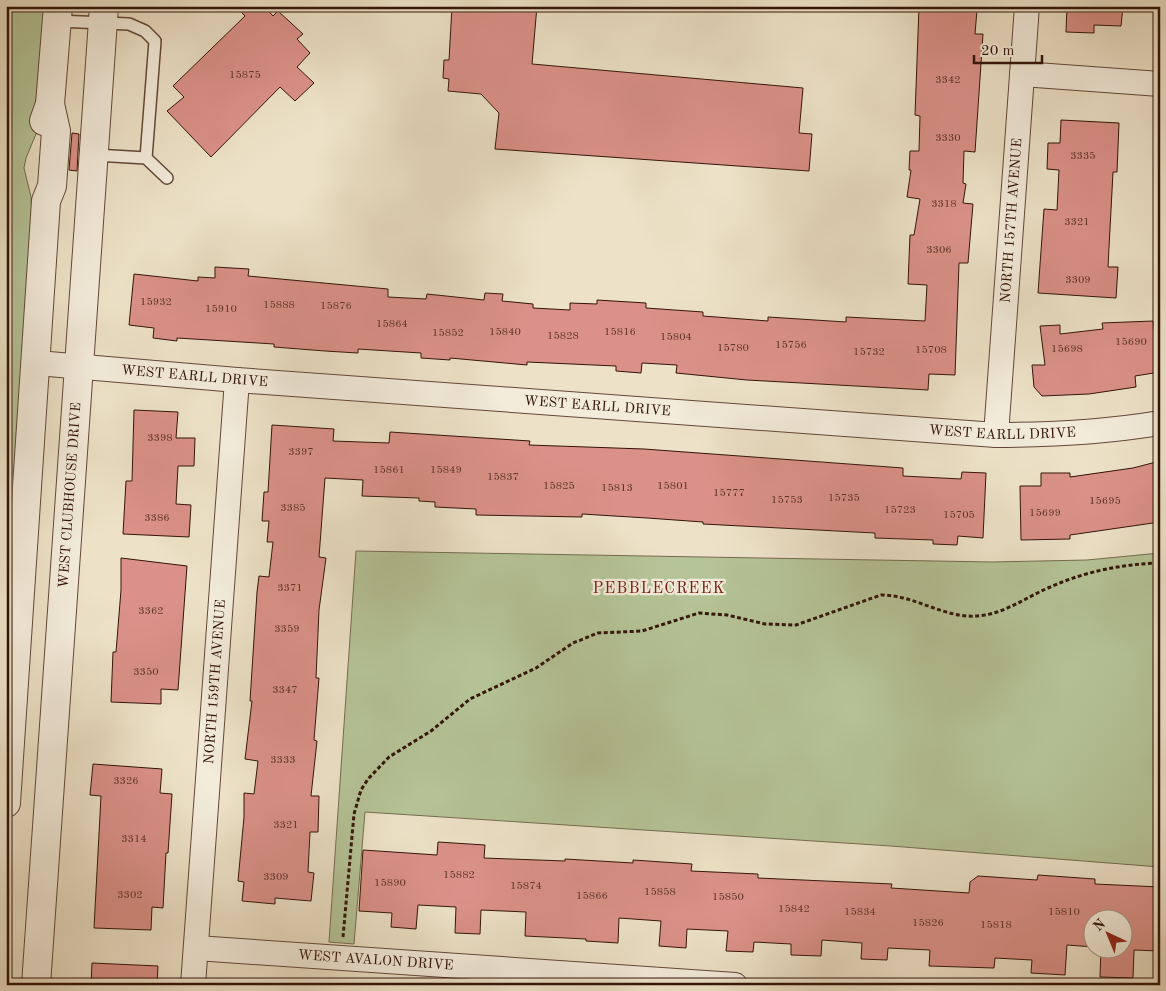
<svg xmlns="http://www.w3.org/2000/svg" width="1166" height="991" font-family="'Old Standard TT',serif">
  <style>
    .green { fill: #b5c498; stroke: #746c50 }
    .building { fill: #db9189; stroke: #331408 }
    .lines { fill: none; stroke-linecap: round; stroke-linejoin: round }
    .service-casing { stroke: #624838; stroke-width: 14 }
    .minor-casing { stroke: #624838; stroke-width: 26 }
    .tertiary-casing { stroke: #624838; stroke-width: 30 }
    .path { stroke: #331408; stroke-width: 3; stroke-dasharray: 4 2.5; stroke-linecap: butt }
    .service { stroke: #f3ecdb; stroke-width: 11 }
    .minor { stroke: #f3ecdb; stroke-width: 24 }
    .tertiary { stroke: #f3ecdb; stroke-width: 28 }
    .labels { text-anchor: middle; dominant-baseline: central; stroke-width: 4.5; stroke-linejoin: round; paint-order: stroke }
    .number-label { font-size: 11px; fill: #5d3328 }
    .street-label { font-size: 14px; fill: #331408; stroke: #f3ecdb }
    .quarter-label { font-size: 16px; letter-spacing: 1px; fill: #7a1f14; stroke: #f3ecdb }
  </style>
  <rect width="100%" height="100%" fill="#ede2c8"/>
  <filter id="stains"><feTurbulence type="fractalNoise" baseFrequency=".004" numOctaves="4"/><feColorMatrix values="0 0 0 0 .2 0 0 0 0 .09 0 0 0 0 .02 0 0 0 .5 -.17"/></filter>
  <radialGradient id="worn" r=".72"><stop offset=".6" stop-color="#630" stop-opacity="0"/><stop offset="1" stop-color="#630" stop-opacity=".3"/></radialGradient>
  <g class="green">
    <polygon points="6,6 46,6 36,134 26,158 24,168 31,197 32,216 6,588"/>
    <polygon points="356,551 992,562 1087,560 1160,553 1160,867 891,846 365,812 354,944 329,942"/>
  </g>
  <g class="building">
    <polygon points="235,6 264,6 273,16 278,11 303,34 297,39 310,53 297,67 314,83 295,101 280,87 211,157 167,111 184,97 173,86 245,16"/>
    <polygon points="452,6 537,6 532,64 803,88 799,133 812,134 809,171 495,149 499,113 481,94 448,91 449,79 443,78 444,60 449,60"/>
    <polygon points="1067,6 1123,6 1121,26 1094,25 1094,33 1066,32"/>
    <polygon points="919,7 977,10 975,34 983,34 975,152 964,151 963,183 966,184 963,203 973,204 968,263 959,263 955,375 929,374 928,390 747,380 676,373 677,365 642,363 641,373 616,371 616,366 527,362 527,365 450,358 450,360 421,358 421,353 358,349 358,353 325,351 274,347 274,344 177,338 177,341 153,338 154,328 129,325 134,274 198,281 198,277 215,278 215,267 249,269 248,276 388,289 388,297 426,299 427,294 484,300 485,293 503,294 502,301 533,304 533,308 570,310 570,303 597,304 597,300 646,303 646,308 703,312 703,316 768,321 768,317 846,322 846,317 925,321 927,285 908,284 910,235 914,235 920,199 907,197 911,170 909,170 910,151 919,151 920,116 915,115"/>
    <polygon points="1061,120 1119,123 1117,172 1113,172 1108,267 1118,267 1116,298 1038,293 1044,209 1057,210 1059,170 1047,169 1048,143 1060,143"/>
    <polygon points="72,133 79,134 77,171 69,170"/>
    <polygon points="1153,321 1160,372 1135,376 1136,387 1089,394 1042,396 1034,387 1032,365 1045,365 1040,326 1060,325 1060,334 1103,329 1102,323"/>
    <polygon points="134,410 178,412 176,438 195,438 194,466 178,466 176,504 191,505 189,537 123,534 126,481 132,481"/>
    <polygon points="272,425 334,429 333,441 389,443 390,432 530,441 529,445 644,449 903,468 903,476 961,479 962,472 986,473 983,538 958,536 957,545 933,544 933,540 875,538 875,533 703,524 703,522 647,518 582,514 582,517 476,515 476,509 435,507 435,502 419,501 419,498 362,496 363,480 325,478 319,557 326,558 319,610 316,678 319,678 314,740 317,741 311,796 319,796 318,832 310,832 308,872 314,873 311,901 275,898 275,904 242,901 244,882 238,881 244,817 244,793 254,794 258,761 245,759 252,701 250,701 257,592 259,576 269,577 273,542 267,542 269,521 262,521 264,492 268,492"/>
    <polygon points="1160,461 1160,522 1070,535 1070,539 1021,540 1020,486 1041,486 1041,473 1070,473 1070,477 1133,468"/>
    <polygon points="121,558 187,566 178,690 161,689 161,704 111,702 113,652 116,652 121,590"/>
    <polygon points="93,764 162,769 160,793 172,794 168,853 166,853 163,908 152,907 151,930 94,928 101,796 90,795"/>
    <polygon points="438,842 485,845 484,858 565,861 565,859 633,863 633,860 692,864 691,871 758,874 758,878 892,884 891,888 969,893 970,882 978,876 1037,880 1038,875 1095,879 1095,884 1160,887 1159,951 1134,950 1133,978 1100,977 1101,948 1124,948 1124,918 1094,918 1094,947 1067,945 1065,975 1031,973 1032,960 995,958 994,968 929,966 930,950 888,948 887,960 861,959 862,943 822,940 821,956 791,955 791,944 754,942 753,952 726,951 728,931 687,929 686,948 659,946 661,921 619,918 618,943 586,941 586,939 525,936 526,912 481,910 480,934 455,933 456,907 418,905 416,929 391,927 392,913 359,911 363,850 437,855"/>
    <polygon points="92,963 158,966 157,985 91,985"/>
  </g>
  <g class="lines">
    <defs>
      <g id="service">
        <polyline points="57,21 129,24 145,31 155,41 146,158"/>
        <polyline points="95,155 146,158 167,178"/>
      </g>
      <g id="minor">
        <polyline points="1022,74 1160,84"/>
        <path id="s1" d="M 37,363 L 237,380 L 996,435 C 1051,435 1105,432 1160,423"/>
        <path id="s2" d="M 996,435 L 1027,6"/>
        <path id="s3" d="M 196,948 L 735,985"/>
        <path id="s4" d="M 193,985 L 237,380"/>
      </g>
      <g id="tertiary">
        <polyline points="44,121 50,104 58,6"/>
        <polyline points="6,803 46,201 52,186 56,131 50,104"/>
        <path id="s5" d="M 36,985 L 104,6"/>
      </g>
    </defs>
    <use href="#service" class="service-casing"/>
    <use href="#minor" class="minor-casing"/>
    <use href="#tertiary" class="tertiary-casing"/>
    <path class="path" d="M 343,937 L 354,814 L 361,790 L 368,779 L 389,757 L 431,731 L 470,699 L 536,668 L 573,643 L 598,633 L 642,631 L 699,613 L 727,615 L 765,624 L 796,625 L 881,595 C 918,595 947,622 985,615 C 1008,611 1027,597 1048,588 C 1083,572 1121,564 1160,563"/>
    <use href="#service" class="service"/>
    <use href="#minor" class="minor"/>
    <use href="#tertiary" class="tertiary"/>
  </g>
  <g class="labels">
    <g class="number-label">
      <text x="245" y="75">15875</text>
      <text x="948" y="80">3342</text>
      <text x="948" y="138">3330</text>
      <text x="1083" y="156">3335</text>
      <text x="944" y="204">3318</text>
      <text x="1077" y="222">3321</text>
      <text x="939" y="250">3306</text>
      <text x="1078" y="280">3309</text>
      <text x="156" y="302">15932</text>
      <text x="279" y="305">15888</text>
      <text x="336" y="306">15876</text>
      <text x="221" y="309">15910</text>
      <text x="392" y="324">15864</text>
      <text x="505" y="332">15840</text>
      <text x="620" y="332">15816</text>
      <text x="448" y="333">15852</text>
      <text x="563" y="336">15828</text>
      <text x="676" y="337">15804</text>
      <text x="1131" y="342">15690</text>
      <text x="791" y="345">15756</text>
      <text x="733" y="348">15780</text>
      <text x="1067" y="349">15698</text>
      <text x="931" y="350">15708</text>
      <text x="869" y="352">15732</text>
      <text x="160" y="438">3398</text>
      <text x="301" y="452">3397</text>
      <text x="389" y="470">15861</text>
      <text x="446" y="470">15849</text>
      <text x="503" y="477">15837</text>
      <text x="559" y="486">15825</text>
      <text x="673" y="486">15801</text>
      <text x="617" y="488">15813</text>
      <text x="729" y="493">15777</text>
      <text x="844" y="498">15735</text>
      <text x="787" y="500">15753</text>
      <text x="1105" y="501">15695</text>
      <text x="293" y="508">3385</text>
      <text x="900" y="510">15723</text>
      <text x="1045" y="513">15699</text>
      <text x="959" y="515">15705</text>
      <text x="157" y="518">3386</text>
      <text x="290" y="588">3371</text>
      <text x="151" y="611">3362</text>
      <text x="287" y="629">3359</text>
      <text x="146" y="672">3350</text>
      <text x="285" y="690">3347</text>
      <text x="283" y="760">3333</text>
      <text x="126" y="781">3326</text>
      <text x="286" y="825">3321</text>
      <text x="134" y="839">3314</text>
      <text x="459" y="875">15882</text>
      <text x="276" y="877">3309</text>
      <text x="390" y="883">15890</text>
      <text x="526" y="886">15874</text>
      <text x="660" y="892">15858</text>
      <text x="130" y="895">3302</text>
      <text x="592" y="896">15866</text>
      <text x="728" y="897">15850</text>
      <text x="794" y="909">15842</text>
      <text x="860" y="912">15834</text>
      <text x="1064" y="912">15810</text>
      <text x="928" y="923">15826</text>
      <text x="996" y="925">15818</text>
    </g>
    <g class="street-label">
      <text stroke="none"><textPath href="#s2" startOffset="215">NORTH 157TH AVENUE</textPath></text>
      <text stroke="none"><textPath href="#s1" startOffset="158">WEST EARLL DRIVE</textPath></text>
      <text stroke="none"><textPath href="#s1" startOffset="562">WEST EARLL DRIVE</textPath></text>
      <text stroke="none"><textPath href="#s1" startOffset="968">WEST EARLL DRIVE</textPath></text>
      <text stroke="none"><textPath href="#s5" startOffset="491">WEST CLUBHOUSE DRIVE</textPath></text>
      <text stroke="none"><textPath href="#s4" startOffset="304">NORTH 159TH AVENUE</textPath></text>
      <text stroke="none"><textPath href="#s3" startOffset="180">WEST AVALON DRIVE</textPath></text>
    </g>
    <g class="quarter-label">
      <text x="659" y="589">PEBBLECREEK</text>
    </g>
  </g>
  <rect width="1166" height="991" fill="none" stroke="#ede2c8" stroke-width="25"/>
  <rect x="8" y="8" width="1151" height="976" fill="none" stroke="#331408" stroke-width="2.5"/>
  <rect x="12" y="12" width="1141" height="966" fill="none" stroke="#331408"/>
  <g transform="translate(1108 934) rotate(316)"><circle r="24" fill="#f3ecdb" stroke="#a69687"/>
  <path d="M0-4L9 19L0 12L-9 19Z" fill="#8f2418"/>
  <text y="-8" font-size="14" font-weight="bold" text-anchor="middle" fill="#331408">N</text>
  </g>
  <path d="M974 55v8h68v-8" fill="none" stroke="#331408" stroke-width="2.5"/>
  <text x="981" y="55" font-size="15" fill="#331408" stroke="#f3ecdb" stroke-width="4" paint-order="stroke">20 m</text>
  <rect width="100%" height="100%" filter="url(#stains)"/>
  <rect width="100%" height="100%" fill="url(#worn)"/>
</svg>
